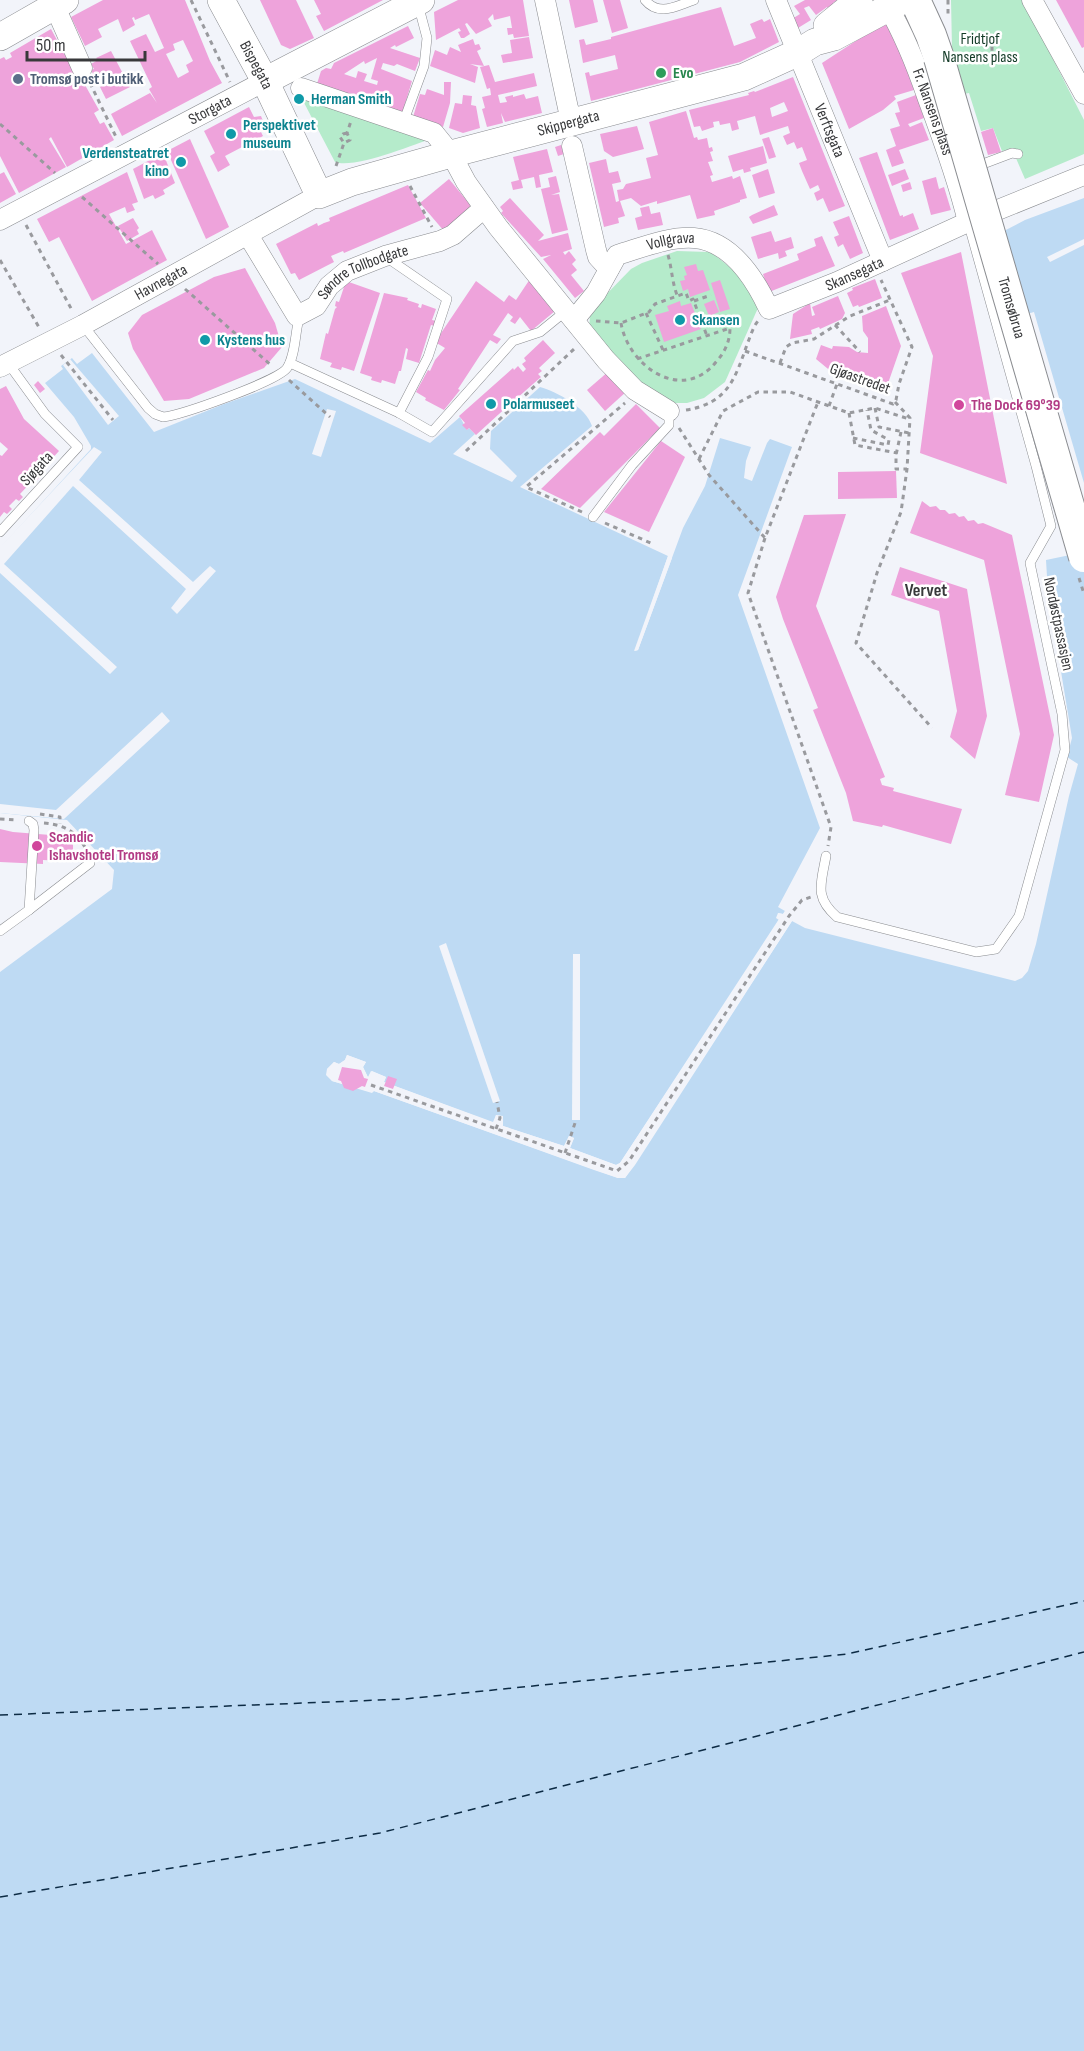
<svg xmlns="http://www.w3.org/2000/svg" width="1084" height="2051" font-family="'Sofia Sans Condensed',sans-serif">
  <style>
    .green { fill: #b5ebcb }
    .water { fill: #bedaf3 }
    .pier { fill: #f2f4fa }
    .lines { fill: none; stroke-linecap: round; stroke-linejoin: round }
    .ferry { stroke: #0d2b44; stroke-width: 1.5; stroke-dasharray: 8 6; stroke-linecap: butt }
    .building { fill: #eea3db; fill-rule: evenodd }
    .lane-casing { stroke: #8a8c90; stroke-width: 10 }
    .street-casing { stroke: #8a8c90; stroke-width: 21 }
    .secondary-casing { stroke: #8a8c90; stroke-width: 28 }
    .primary-casing { stroke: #8a8c90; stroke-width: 32 }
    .path { stroke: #999a9e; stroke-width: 3; stroke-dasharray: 4.5 4.5; stroke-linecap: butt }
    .lane { stroke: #fff; stroke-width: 9 }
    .street { stroke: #fff; stroke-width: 20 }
    .secondary { stroke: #fff; stroke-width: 27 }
    .primary { stroke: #fff; stroke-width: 30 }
    .primary-bridge-casing { stroke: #8a8c90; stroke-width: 32; stroke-linecap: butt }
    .path-bridge { stroke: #999a9e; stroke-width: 3; stroke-dasharray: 4.5 4.5; stroke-linecap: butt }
    .primary-bridge { stroke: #fff; stroke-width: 30 }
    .leisure-dot { fill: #2e9e5b; stroke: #fff; stroke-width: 2 }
    .service-dot { fill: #5c6f8a; stroke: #fff; stroke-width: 2 }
    .culture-dot { fill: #0f9aa8; stroke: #fff; stroke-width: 2 }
    .hotel-dot { fill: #d1479c; stroke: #fff; stroke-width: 2 }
    .labels { text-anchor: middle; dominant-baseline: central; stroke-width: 5; stroke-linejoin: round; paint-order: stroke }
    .park-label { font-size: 16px; fill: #123a26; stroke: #fff }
    .street-label { font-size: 16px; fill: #38393b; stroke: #fff }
    .leisure-label { font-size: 16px; font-weight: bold; fill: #27864d; stroke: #fff; text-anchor: start }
    .service-label { font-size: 16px; font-weight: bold; fill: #4e5e75; stroke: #fff; text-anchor: start }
    .culture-label { font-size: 16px; font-weight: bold; fill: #0d838f; stroke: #fff; text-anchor: start }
    .hotel-label { font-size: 16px; font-weight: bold; fill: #b23c85; stroke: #fff; text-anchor: start }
    .neighbourhood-label { font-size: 18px; font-weight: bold; fill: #38393b; stroke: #fff }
  </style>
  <rect width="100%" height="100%" fill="#f2f4fa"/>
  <g class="green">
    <polygon points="951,0 1023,0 1084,120 1084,154 1025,179 1012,149 1002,151 993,128 981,131 969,93 964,94 952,48"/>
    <path d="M 301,97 L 434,138 C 412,145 355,169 335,162 Z"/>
    <polygon points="677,251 709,252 716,256 743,278 758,308 725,382 704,398 687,403 669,403 645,391 589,330 590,315 595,306 631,269 642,263"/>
  </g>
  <g class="water">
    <polygon points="1084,198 1084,483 1034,312 1005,320 1000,233 1025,220"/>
    <path d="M 92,353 L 154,432 L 224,404 L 295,379 L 430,443 L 460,417 L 467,430 L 469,428 L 475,434 L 453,454 L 512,482 L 517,476 L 490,449 L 491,431 L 540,387 C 557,392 586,407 592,426 L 520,487 L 668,556 L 635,651 L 638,650 L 683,528 L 705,486 L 720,438 L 751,447 L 746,461 L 744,478 L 752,481 L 767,443 L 770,439 L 792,447 L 738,595 L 820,828 L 778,907 L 785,911 L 783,914 L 778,913 L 779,919 L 620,1163 L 616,1165 L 570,1148 L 574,1138 L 569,1136 L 564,1146 L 503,1126 L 503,1117 L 496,1115 L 494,1123 L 384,1082 L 386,1077 L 372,1071 L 368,1078 L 363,1067 L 366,1062 L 347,1055 L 345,1060 L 339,1064 L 334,1062 L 327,1069 L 332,1081 L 371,1092 L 374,1091 L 618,1178 L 625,1178 L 635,1165 L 792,921 L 805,928 L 1015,981 L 1022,978 L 1028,971 L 1036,944 L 1069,796 L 1078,764 L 1067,757 L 1072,738 L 1048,593 L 1046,560 L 1070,555 L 1084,543 L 1084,2051 L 0,2051 L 0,972 L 112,889 L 114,870 L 67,820 L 0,813 L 0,548 L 91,449 L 91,446 L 74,417 L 45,383 L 63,369 L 61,366 L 72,358 L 77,364 Z"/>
  </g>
  <g class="pier">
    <polygon points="1084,239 1084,245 1050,262 1047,257"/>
    <polygon points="70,359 119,416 108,425 63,365"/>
    <polygon points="327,409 336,411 321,457 312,454"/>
    <polygon points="94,447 102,452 79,480 193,582 210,566 216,571 177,614 171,608 186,589 73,486 4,564 117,667 110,674 0,573 0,547"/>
    <polygon points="668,556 672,558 638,650 634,651"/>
    <polygon points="162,712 170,721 64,819 0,813 0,804 56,810"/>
    <polygon points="785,911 787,914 785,917 781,917 782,921 739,989 623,1165 617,1167 569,1151 567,1148 569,1142 566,1148 563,1149 501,1128 500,1119 493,1125 383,1085 381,1082 382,1078 373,1075 371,1080 367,1080 361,1068 362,1063 349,1059 346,1063 339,1067 334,1065 330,1070 329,1073 334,1078 371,1089 375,1089 594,1167 623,1175 791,919 792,921 625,1178 618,1178 594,1170 374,1091 372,1093 332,1081 326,1075 327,1069 334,1062 339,1064 345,1060 347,1055 366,1062 363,1067 368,1077 371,1071 386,1077 384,1082 493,1122 496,1115 503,1116 503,1126 564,1146 569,1136 574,1138 570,1148 616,1165 620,1163 736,987 779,920 776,918 778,913 783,914"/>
    <polygon points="446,943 500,1101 493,1103 439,946"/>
    <polygon points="573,954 580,954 580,1120 572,1120"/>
  </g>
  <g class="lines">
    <g class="ferry">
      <polyline points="0,1715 405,1699 847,1654 1084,1601"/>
      <polyline points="0,1897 380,1833 1084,1652"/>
    </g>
  </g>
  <g class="building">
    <path d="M 103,0 L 185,0 L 210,61 L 222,83 L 122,136 L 111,114 L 150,93 L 157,103 L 149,89 L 152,87 L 130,41 L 146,34 L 155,52 L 164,48 L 149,14 L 135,20 L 134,17 L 132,18 L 135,25 L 123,32 L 118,19 L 98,29 L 102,37 L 85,46 L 71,17 ZM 183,40 L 193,61 L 186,65 L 189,72 L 178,78 L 166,54 L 175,50 L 173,44 Z"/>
    <polygon points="260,0 296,0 314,38 290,49 281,45"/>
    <polygon points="314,0 383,0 324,31 316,16 321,14"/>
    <polygon points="458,0 523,0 529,36 514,38 513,34 508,35 507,28 512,28 510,16 494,20 493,14 488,19 492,26 476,34 467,23 465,24 470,34 464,38 461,38 458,32 461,31 459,28 436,40 434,12"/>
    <polygon points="569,0 593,0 598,22 575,28"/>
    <polygon points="603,0 620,0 628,28 612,33"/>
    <polygon points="805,0 837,0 833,3 836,6 830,11 827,7 816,15 809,6 804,8 811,20 798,28 792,19 800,14 794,6"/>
    <polygon points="1056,0 1084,0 1084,47 1082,48"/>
    <polygon points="721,7 734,46 756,38 750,24 762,19 764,22 770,19 779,42 740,62 591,101 585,73 589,72 590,76 618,69 615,55 583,63 579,40 584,39 586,45 611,39 611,37"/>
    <polygon points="885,22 897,42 914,90 894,96 896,99 883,110 849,129 822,63"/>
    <path d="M 408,26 L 414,38 L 396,47 L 395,45 L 390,48 L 420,58 L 415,71 L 397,64 L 394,66 L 383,63 L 381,69 L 412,81 L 402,114 L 316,87 L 321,71 L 326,68 L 331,69 L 334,63 ZM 377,58 L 371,79 L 378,81 L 377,85 L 364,81 L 367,74 L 358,71 L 356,78 L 344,74 L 364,61 L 365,64 Z"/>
    <polygon points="51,29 77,77 80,76 99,110 94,113 100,124 104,122 114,140 67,167 51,137 49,139 66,167 19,193 0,156 0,59 4,57 6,60 12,57 10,53"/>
    <polygon points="529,37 533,58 503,63 501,55 512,53 510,40"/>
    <polygon points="473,39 475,45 479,44 481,49 477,51 484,66 470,64 478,67 475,83 430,66 435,50 447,55 450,47 461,52 458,45"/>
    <polygon points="111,51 130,87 106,99 100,87 102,86 99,80 97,81 91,70 94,69 91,64 98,60 96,58"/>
    <polygon points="489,65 495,82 534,73 537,86 498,95 500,103 507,102 505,97 513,95 513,97 524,94 526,99 538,96 542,113 505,122 501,113 503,123 487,127 482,109 485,108 482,97 491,95 490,88 487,89 480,67"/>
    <path d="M 793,77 L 845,206 L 829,212 L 823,198 L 817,201 L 814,193 L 820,190 L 818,185 L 810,189 L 802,171 L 799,163 L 807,160 L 802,147 L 797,149 L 794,142 L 787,145 L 783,136 L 790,133 L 788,126 L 760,135 L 755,116 L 737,121 L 739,129 L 732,131 L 730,123 L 720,125 L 719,121 L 713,122 L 714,127 L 702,131 L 700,126 L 694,127 L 689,110 L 749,95 L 748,93 L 754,91 L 755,92 ZM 784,102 L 788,111 L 772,117 L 770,108 Z"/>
    <polygon points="444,82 451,82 450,103 443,127 413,117 420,94 425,95 427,89 444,95"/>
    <polygon points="463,95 472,96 471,105 476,106 480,128 463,133 449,128 455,103 462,104"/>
    <polygon points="916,95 924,118 908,124 910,127 922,122 929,140 899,150 904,163 892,167 886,150 896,146 890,129 900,126 895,113 900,112 897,102"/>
    <polygon points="249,107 254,117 261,116 263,121 258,126 263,136 225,156 230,165 218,172 210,156 215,153 204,131"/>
    <polygon points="686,111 694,138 697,137 698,140 707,138 709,148 712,147 713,151 710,152 713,161 708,162 713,175 710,176 712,182 732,176 733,179 740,176 747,198 740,200 740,202 714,211 715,215 697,219 690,195 657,204 657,201 641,206 631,198 620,201 625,216 618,218 619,223 604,227 589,163 606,159 609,173 618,171 621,182 612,184 616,202 619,201 617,190 623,189 626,184 651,178 646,158 658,155 649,122"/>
    <polygon points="637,126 644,149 613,157 604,151 600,134"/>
    <polygon points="993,128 1001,152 988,155 981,132"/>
    <polygon points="769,137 776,157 769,159 762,139"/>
    <polygon points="190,139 229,227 206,239 167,151"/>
    <polygon points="561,145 564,154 558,156 555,147"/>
    <polygon points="763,146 767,163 750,168 751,171 744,173 743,169 733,172 728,156"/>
    <polygon points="547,149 553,172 539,175 541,187 536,188 534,177 521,180 523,188 513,190 511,182 519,180 513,157"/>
    <polygon points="877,152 900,216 903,215 903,217 913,213 919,229 890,240 859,158"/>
    <polygon points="163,153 175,183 163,190 165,194 155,199 153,195 144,199 133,169"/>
    <polygon points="768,169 775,193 759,198 752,175"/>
    <polygon points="905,169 909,179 892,186 888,175"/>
    <polygon points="4,172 16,194 0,203 0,174"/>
    <polygon points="127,172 138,202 132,204 135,210 127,213 125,207 109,214 126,244 152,230 167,260 92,301 59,237 49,242 37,219"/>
    <polygon points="556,176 560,192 551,195 559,194 568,230 552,234 541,189 550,187 548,178"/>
    <polygon points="936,177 939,189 944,187 951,210 931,215 922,181"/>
    <polygon points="449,179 472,207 444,231 420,203"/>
    <polygon points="910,182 912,189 903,192 901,185"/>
    <polygon points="408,185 426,218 344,253 343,251 331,256 334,262 299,280 295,273 291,274 276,244 317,223 318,226 324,223 330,221 329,218"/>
    <polygon points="510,198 544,235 538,241 568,233 572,249 563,252 565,255 569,251 576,260 572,264 577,270 571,275 584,291 575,298 543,259 551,255 541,257 501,213 503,211 500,207"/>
    <polygon points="774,205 778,215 753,224 749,217 752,215"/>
    <polygon points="649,206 651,214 660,212 663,225 638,230 635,218 642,216 640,208"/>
    <polygon points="849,216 863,253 850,259 843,244 838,247 834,237 839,235 833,222"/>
    <polygon points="133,218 139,228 137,230 139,234 127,241 118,226"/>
    <polygon points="771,231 775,242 791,237 794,248 785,251 787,256 779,259 778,253 758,259 751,237"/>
    <polygon points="822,236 835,266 769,292 763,274 799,260 797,254 816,246 814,239"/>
    <polygon points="961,252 1007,484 920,453 933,356 901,273"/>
    <polygon points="696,264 698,271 703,270 710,290 690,297 688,289 683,291 680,281 685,280 684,276 687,275 684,267"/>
    <polygon points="245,268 275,323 282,347 264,368 189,399 164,401 133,349 128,333 142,315 214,277"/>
    <polygon points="530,279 555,311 531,331 520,317 515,324 510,321 513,317 508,313 493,335 501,339 497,344 490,340 458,389 460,390 444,410 425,400 426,398 416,392 428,370 430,371 435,360 445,348 435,342 476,281 504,302 509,295 516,300"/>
    <polygon points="875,279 882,298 859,307 858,305 853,307 847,293 853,290 852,288"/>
    <polygon points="720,280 730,309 720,312 711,283"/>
    <polygon points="346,281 380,293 354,371 342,367 341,370 330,367 332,363 320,359 326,333 328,334 335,309 337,307 335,306 336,301 339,302"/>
    <polygon points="384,293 408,298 407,300 419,304 418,307 421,308 422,304 436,309 432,320 436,321 434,326 431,325 419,363 406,359 408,349 406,348 401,371 399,371 395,384 382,380 381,383 371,380 372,377 360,373"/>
    <polygon points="838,296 845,313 842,319 820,329 819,327 811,330 812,334 790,339 793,314 810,303 812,316 815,315 812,307"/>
    <polygon points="714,300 719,312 709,316 704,304"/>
    <polygon points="680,301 681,306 691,303 701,329 664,342 655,315 669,311 667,306"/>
    <polygon points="886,306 901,346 885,392 833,373 816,359 821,345 832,349 833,346 849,347 857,352 868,353 868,338 863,331 862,316"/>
    <polygon points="543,340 555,353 539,368 542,371 538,374 541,377 516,399 518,400 513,405 511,403 476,435 469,428 467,430 462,425 465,423 459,416 513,368 514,370 518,366 523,372 526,369 522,364 526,361 524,358"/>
    <polygon points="609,371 627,391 605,411 587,390"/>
    <polygon points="38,381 45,389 40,393 34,385"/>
    <polygon points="6,386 24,419 59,451 39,473 41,475 37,480 35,478 20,494 23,497 19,501 16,499 9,506 12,509 7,514 4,512 0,517 0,455 2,456 8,449 0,442 0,389"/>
    <polygon points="636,404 660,428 580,508 541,489 600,432 604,436"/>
    <polygon points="661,441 685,457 649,532 604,512"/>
    <polygon points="896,471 897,498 838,499 838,472"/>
    <polygon points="922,501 930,507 936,506 940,510 945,510 949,514 955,513 959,517 964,516 968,521 974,520 978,524 983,523 1012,535 1054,735 1039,802 1005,795 1020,734 984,560 910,533"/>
    <polygon points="846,514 816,606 885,777 880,779 882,785 894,788 893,791 962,809 951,844 883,825 882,827 853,821 846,793 813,710 818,708 783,619 776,597 804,515"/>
    <polygon points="900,567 967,589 987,716 975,759 950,737 957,711 939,611 891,595"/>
    <polygon points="0,829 13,832 63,836 63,839 70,842 73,845 73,853 70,858 63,861 43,860 43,864 0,862"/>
    <polygon points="342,1067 361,1070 364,1078 368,1079 365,1087 362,1086 353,1091 344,1088 341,1081 338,1080"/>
    <polygon points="388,1076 397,1079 393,1089 384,1086"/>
  </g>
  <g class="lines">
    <defs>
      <g id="lane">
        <path d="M 645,0 C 659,17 676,6 694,0"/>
        <polyline points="403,123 424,66 427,38 418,4"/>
        <polyline points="975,167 1012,153 1018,154"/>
        <polyline points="386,257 447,299 428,357 399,413"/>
        <path d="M 83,325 L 148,408 L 155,414 L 163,417 C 182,415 278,381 287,368 C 295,356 295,336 298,323 L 297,316"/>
        <polyline points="290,363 399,413 432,432 513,341 540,332 567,310"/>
        <polyline points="593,517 632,465 669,425 669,411"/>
        <polyline points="0,532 78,447 45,414 8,363"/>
        <path d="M 826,856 C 821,884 814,897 837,917 L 976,952 L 996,949 L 1019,916 L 1065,750 L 1062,714 L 1030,563 L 1051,526 L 1036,466 L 968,222"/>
        <polyline points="29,910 90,863"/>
        <polyline points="0,931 29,910 34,830 33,824 29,821"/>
      </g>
      <g id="street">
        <polyline points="52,0 82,68"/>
        <polyline points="545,0 568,108 574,123"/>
        <path id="s1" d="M 776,0 L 883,261"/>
        <polyline points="1032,0 1084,94"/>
        <path id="s2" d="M 888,7 C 905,36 917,67 928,99 C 943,139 958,180 968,222"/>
        <polyline points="301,88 434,133 451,154 466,182 498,227 606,360 635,390 669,411"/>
        <polyline points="572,146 596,250 598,257 609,269"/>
        <path id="s3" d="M 0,220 L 265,81"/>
        <path id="s4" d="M 248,235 L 297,316 L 316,306 L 329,286 L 347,271 L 385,256 L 440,241 L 453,235 L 484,208"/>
        <path id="s5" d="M 574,320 L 596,293 L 617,255 C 641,248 669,236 694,238 C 731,241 755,279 769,309 L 837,282 L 968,222 L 1084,175"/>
        <path id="s6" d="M 0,367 L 83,325 L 319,195"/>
      </g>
      <g id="secondary">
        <path id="s7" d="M 221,0 L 265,81 L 319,195 L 352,182 L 451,154 L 744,77 L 799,52 L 815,42 L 834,37 L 903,0"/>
        <polyline points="827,26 859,0"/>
        <polyline points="0,37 65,0"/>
        <polyline points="265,81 421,0"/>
      </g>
      <polyline id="primary" points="915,0 931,35 939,58"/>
    </defs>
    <use href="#lane" class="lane-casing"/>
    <use href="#street" class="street-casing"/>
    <use href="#secondary" class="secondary-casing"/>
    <use href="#primary" class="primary-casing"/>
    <g class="path">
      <polyline points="191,0 230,82"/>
      <polyline points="948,0 948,16"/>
      <polyline points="978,38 986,39 992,44 992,55 986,61"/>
      <polyline points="90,83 117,139"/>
      <polyline points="0,124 55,173"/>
      <polyline points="347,133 343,134 340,137 344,143 350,140 347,133 351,121"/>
      <polyline points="336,166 344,143"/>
      <polyline points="410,186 432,227"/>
      <polyline points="82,197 158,264"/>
      <polyline points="26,225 73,312"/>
      <path d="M 668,255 C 672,269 672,282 677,295"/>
      <polyline points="0,260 40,329"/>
      <polyline points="185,289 272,366"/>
      <polyline points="694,301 711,295"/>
      <polyline points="646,313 663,350"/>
      <polyline points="596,321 621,323 649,312 655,304 686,293 689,301 693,299 707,336"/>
      <path d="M 621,323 C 628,366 682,404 716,362 C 725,352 730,341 730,328 L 637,359"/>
      <polyline points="835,325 860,352"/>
      <polyline points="745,351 893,404 896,400 899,384 912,347 881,280"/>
      <polyline points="61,355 113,420"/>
      <polyline points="780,363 786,347 792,343 814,339 850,316 890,300"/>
      <polyline points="289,380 330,417"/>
      <polyline points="895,402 910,418 907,469 901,512 877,573 856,643 932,728"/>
      <polyline points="829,406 837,384"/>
      <polyline points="875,408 879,427 909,433"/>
      <path d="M 686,410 C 729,403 735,378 748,342 C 751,335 753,327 758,321"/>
      <polyline points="849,413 855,445 897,453"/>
      <polyline points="679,428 709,475 765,538 818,402"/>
      <polyline points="901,432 896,455 896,469 907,469"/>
      <polyline points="853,438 888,445 889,440 871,430 867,410"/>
      <polyline points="466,451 574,349"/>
      <polyline points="699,459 723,411 758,392 790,392 849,413 875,408 909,419"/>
      <polyline points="582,512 526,487 625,403"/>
      <polyline points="605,523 653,544"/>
      <polyline points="765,538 748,593 831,827 828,846"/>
      <polyline points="40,814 60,817 60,824"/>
      <polyline points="0,819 17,820"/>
      <path d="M 44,823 C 67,825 77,833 88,852"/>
      <polyline points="371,1085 617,1171 629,1161 789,916 802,900 811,897"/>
      <polyline points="496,1129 500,1118 497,1102"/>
      <polyline points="565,1153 576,1120"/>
    </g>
    <use href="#lane" class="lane"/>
    <use href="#street" class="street"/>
    <use href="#secondary" class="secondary"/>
    <use href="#primary" class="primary"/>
    <defs>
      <g id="primary-bridge">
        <path id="s8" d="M 939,58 L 1084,557"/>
      </g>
    </defs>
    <use href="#primary-bridge" class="primary-bridge-casing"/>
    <polyline class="path-bridge" points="1079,578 1084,594"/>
    <use href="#primary-bridge" class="primary-bridge"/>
  </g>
  <circle class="leisure-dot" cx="661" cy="73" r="6"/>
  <circle class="service-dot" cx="18" cy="79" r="6"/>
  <g class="culture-dot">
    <circle cx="299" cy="99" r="6"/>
    <circle cx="231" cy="134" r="6"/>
    <circle cx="181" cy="162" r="6"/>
    <circle cx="680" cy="320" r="6"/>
    <circle cx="205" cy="340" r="6"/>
    <circle cx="491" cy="404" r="6"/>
  </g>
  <g class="hotel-dot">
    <circle cx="959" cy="405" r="6"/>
    <circle cx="37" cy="846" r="6"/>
  </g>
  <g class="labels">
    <g class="park-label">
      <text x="980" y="39">Fridtjof<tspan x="980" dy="18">Nansens plass</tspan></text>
    </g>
    <g class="street-label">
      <text stroke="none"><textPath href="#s7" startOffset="74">Bispegata</textPath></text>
      <text stroke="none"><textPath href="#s3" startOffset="237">Storgata</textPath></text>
      <text stroke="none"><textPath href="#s2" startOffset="114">Fr. Nansens plass</textPath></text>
      <text stroke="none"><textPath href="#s7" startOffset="478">Skippergata</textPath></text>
      <text stroke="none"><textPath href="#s1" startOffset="141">Verftsgata</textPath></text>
      <text stroke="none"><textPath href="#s5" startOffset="134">Vollgrava</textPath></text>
      <text stroke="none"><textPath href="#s5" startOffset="358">Skansegata</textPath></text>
      <text stroke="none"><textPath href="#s4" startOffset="177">Søndre Tollbodgate</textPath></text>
      <text stroke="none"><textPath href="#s6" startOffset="182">Havnegata</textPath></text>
      <text stroke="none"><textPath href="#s8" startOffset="260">Tromsøbrua</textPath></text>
      <text transform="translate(860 379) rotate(20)">Gjøastredet</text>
      <text transform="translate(37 469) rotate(-47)">Sjøgata</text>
      <text transform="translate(1058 624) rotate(78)">Nordøstpassasjen</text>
    </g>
    <g class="leisure-label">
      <text x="673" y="73">Evo</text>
    </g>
    <g class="service-label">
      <text x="30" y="79">Tromsø post i butikk</text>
    </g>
    <g class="culture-label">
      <text x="311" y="99">Herman Smith</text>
      <text x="243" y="125">Perspektivet<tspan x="243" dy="18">museum</tspan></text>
      <text x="169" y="153" text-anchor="end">Verdensteatret<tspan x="169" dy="18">kino</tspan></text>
      <text x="692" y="320">Skansen</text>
      <text x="217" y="340">Kystens hus</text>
      <text x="503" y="404">Polarmuseet</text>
    </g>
    <g class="hotel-label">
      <text x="971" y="405">The Dock 69°39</text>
      <text x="49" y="837">Scandic<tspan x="49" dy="18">Ishavshotel Tromsø</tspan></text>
    </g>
    <g class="neighbourhood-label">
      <text x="926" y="590">Vervet</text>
    </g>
  </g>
  <path d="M27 51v9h118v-9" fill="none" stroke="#38393b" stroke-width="3"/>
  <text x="36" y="51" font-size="18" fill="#38393b" stroke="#ffffff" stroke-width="4.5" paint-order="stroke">50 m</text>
</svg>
